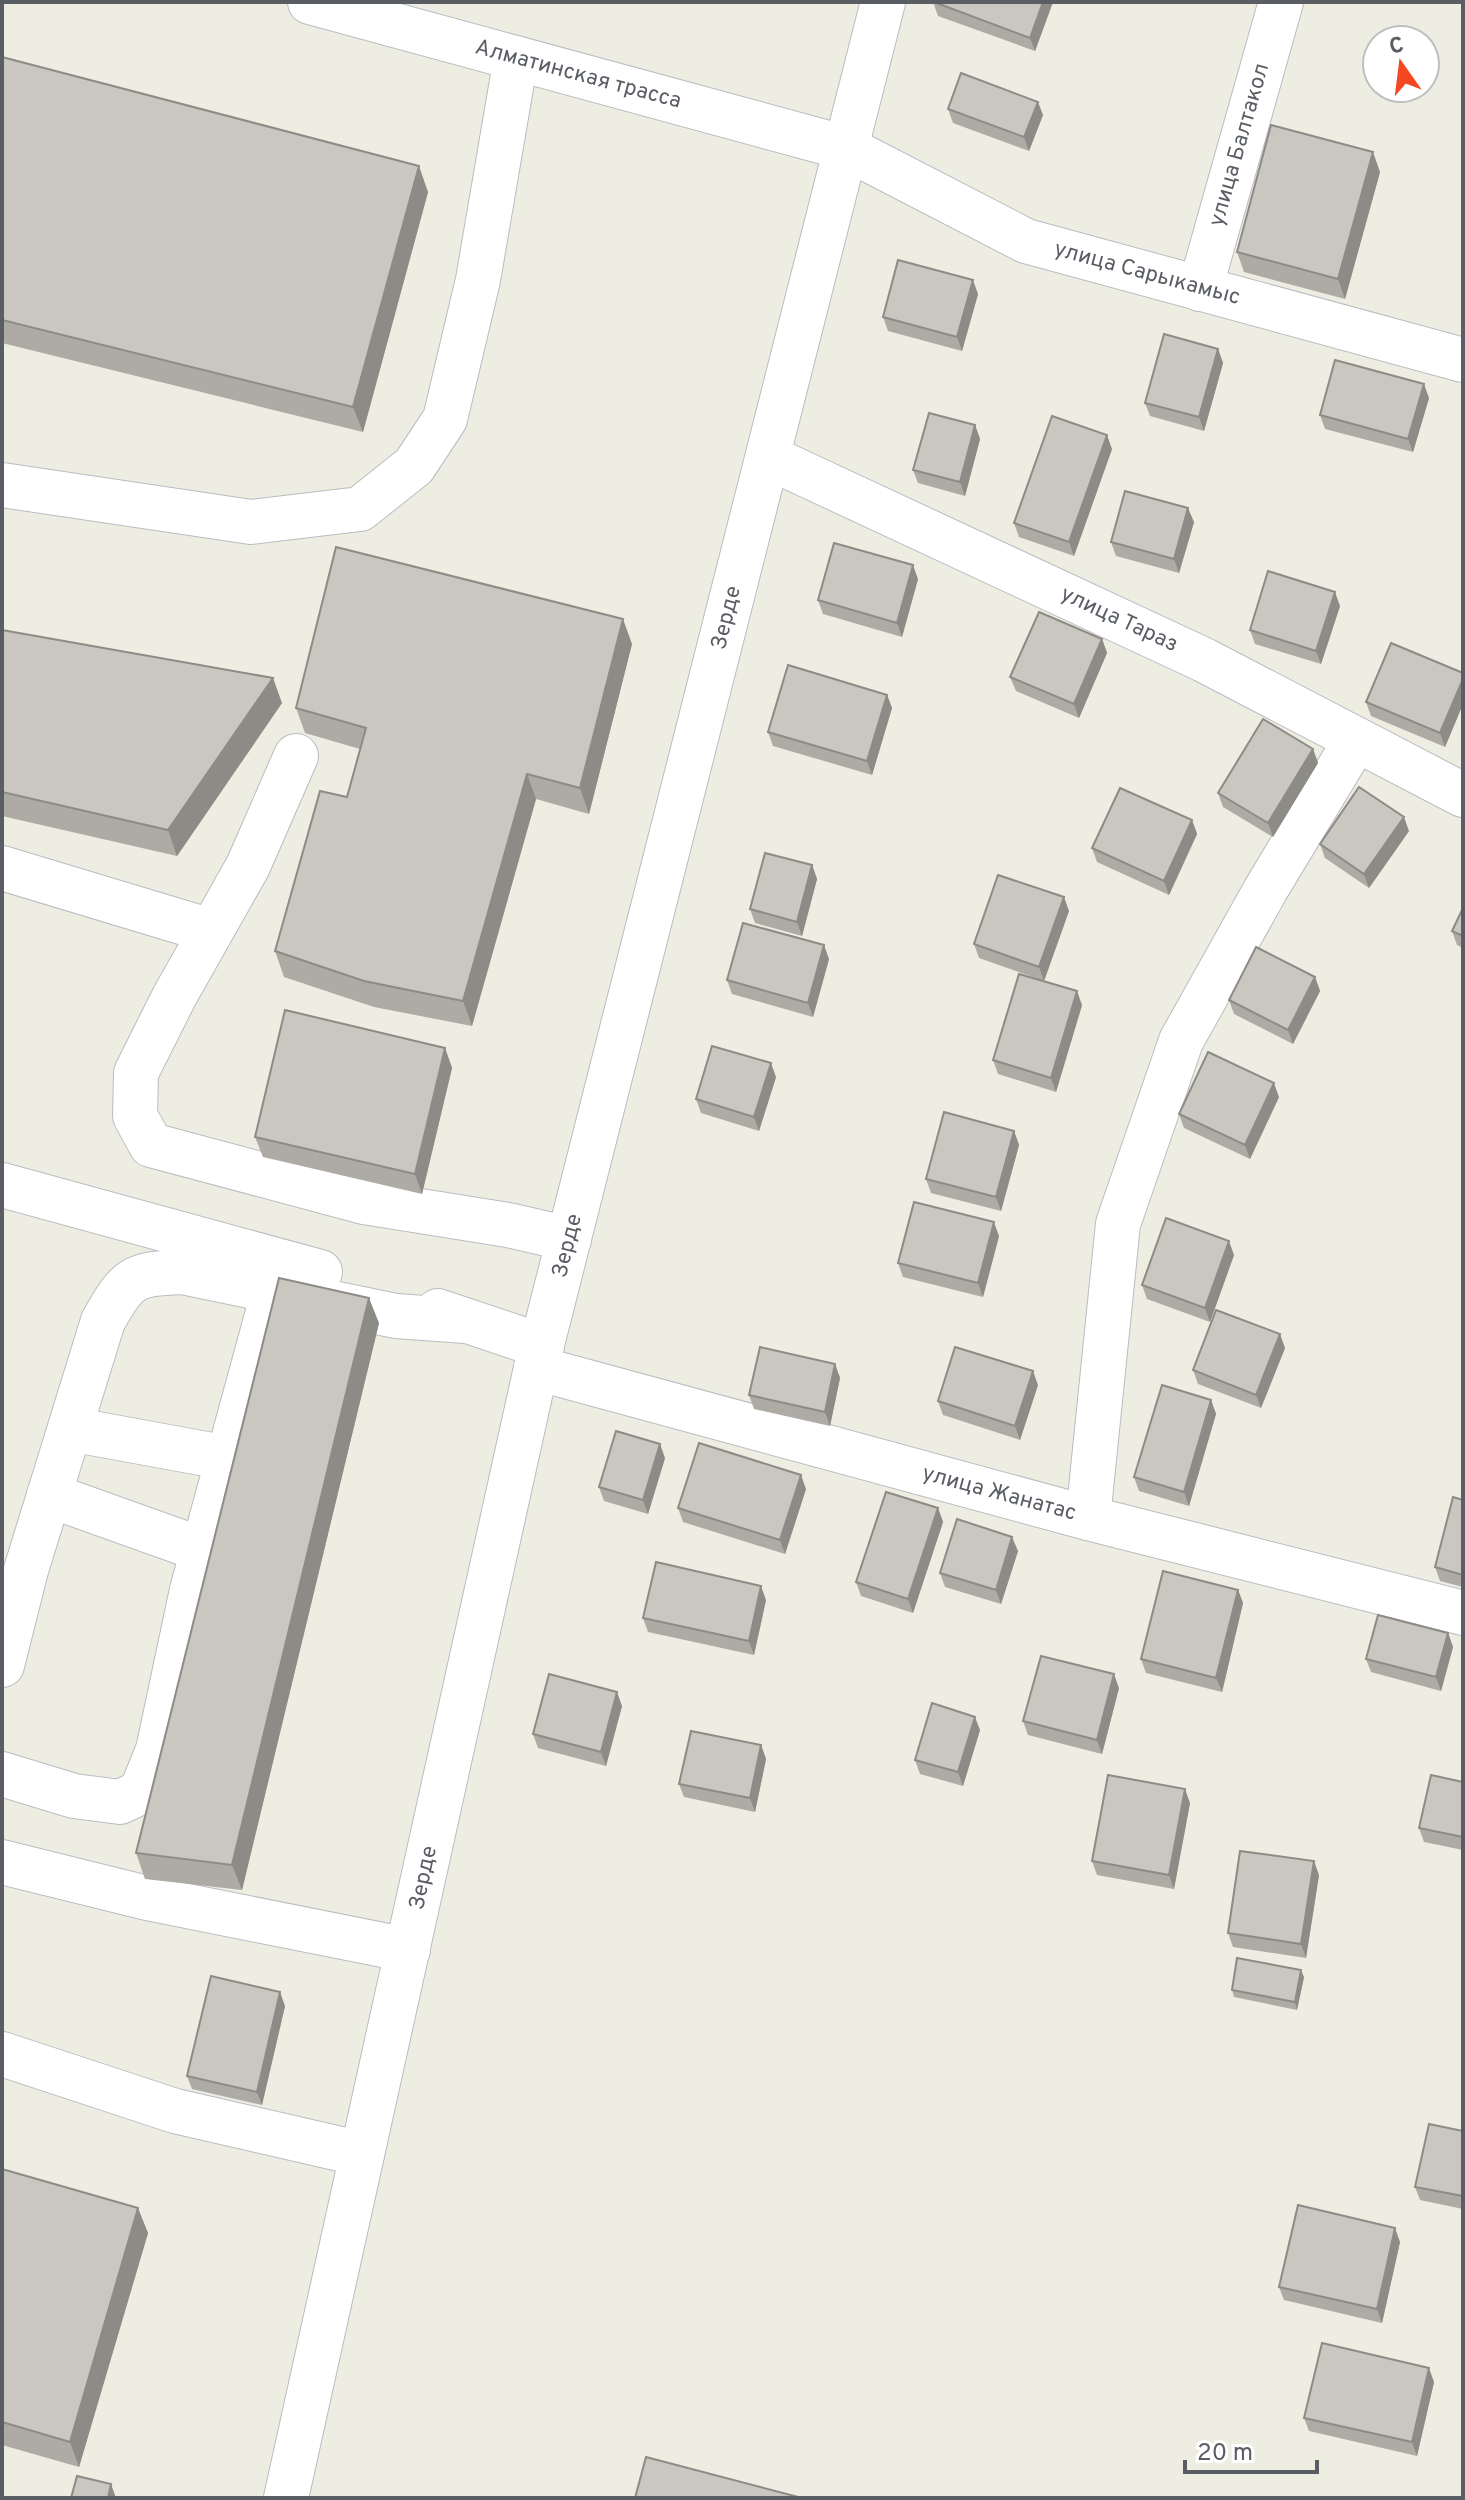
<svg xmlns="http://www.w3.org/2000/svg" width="1465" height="2500" font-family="Overpass,sans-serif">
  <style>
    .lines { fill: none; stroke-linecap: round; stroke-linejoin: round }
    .minor-casing { stroke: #babcc2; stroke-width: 46 }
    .minor { stroke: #fff; stroke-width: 44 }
    .wall { fill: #adaba4 }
    .shaded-wall { fill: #8d8b86 }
    .building { fill: #c9c7bf; stroke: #8d8b86; stroke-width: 2 }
    .labels { text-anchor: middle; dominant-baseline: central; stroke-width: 7; stroke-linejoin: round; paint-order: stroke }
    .street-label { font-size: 22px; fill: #5a5e64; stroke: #fff }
  </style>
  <rect width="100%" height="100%" fill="#eeede2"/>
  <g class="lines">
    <defs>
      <g id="minor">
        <polyline points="310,2 846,148 1026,241 1463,360"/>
        <polyline points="1200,289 1281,2"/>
        <polyline points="768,457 1204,660 1463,795"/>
        <polyline points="2,485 251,522 360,509 414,466 445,419 478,280 516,58"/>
        <polyline points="296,756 248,866 174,997 136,1073 135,1116 151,1145 364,1202 508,1225 569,1239"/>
        <polyline points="2,868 211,931"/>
        <polyline points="2,1185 320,1272"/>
        <polyline points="438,1311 542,1346"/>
        <polyline points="536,1368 1088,1518 1463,1613"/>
        <polyline points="70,1429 228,1458"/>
        <polyline points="49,1495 203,1550"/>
        <polyline points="1088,1518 1118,1224 1181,1041 1266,889 1356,740"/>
        <path d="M 2,1665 L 26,1570 L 103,1321 C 128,1277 132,1274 182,1272 L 396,1316 L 466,1321"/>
        <polyline points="2,1774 74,1796 120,1802 141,1792 158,1750 192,1590 274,1290"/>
        <polyline points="2,1862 147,1898 408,1950"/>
        <polyline points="2,2054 175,2111 362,2154"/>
        <polyline points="286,2498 536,1368 883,2"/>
      </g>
    </defs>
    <use href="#minor" class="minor-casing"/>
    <use href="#minor" class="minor"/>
  </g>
  <g class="wall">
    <polygon points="933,2 1053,2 1035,51 938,16"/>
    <polygon points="2,57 428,192 363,432 2,343"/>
    <polygon points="948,109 1043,115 1029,151 953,123"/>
    <polygon points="1380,172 1345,299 1244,272 1237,252"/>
    <polygon points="978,294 962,351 888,331 883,317"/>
    <polygon points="1218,349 1223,363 1204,431 1150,416 1145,403"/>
    <polygon points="1429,398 1413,452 1325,429 1320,415"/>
    <polygon points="975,425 980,439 965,496 918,483 913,470"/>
    <polygon points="1112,449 1074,556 1019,537 1014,523"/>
    <polygon points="1194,522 1179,573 1116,556 1111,542"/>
    <polygon points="918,579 902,637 823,614 818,600"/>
    <polygon points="1340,606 1321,664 1255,644 1250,630"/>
    <polygon points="2,630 282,703 177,856 2,816"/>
    <polygon points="1102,639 1107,653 1079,718 1016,691 1010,677"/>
    <polygon points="632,644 589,814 536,799 472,1026 374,1007 284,977 275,951 347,797 360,749 305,733 296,708"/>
    <polygon points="1463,673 1463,704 1445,747 1371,716 1366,702"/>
    <polygon points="887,695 892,708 872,775 773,746 768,732"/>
    <polygon points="1313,749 1318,763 1273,837 1223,807 1218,793"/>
    <polygon points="1192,820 1197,834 1169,895 1097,862 1092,848"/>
    <polygon points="1409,831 1369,888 1325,858 1320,844"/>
    <polygon points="812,865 817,879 802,936 755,923 750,909"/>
    <polygon points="1463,908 1463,948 1457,945 1452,931"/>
    <polygon points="1069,911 1044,981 979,958 974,944"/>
    <polygon points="829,959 813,1017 732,994 727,980"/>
    <polygon points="1315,977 1320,991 1293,1044 1234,1014 1229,1000"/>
    <polygon points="1082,1005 1056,1092 998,1074 993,1060"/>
    <polygon points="445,1048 452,1068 422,1194 263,1157 255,1137"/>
    <polygon points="776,1077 759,1131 701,1113 696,1099"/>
    <polygon points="1279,1097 1250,1159 1184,1128 1179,1114"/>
    <polygon points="1014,1131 1019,1145 1001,1211 931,1193 926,1179"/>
    <polygon points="999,1236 983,1297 903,1277 898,1263"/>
    <polygon points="1234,1255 1210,1322 1147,1299 1142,1285"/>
    <polygon points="379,1323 242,1890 145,1879 136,1853"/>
    <polygon points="1285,1348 1261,1408 1198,1384 1193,1370"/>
    <polygon points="835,1364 840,1378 830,1426 754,1409 749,1395"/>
    <polygon points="1038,1385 1020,1440 943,1415 938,1401"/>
    <polygon points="1211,1400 1216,1414 1189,1506 1139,1491 1134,1477"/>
    <polygon points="665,1458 648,1514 604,1501 599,1487"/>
    <polygon points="806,1489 785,1554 683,1522 678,1508"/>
    <polygon points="1463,1500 1463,1587 1440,1581 1435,1567"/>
    <polygon points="938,1508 943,1522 913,1613 861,1596 856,1582"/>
    <polygon points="1018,1551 1001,1604 945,1587 940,1573"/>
    <polygon points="1238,1590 1243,1603 1222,1692 1146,1673 1141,1659"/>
    <polygon points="766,1600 754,1655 648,1632 643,1618"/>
    <polygon points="1448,1633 1453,1647 1441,1691 1371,1672 1366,1659"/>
    <polygon points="1119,1688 1102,1754 1028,1735 1023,1721"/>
    <polygon points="622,1706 606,1766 538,1748 533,1734"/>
    <polygon points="980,1730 963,1786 920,1774 915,1760"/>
    <polygon points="761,1745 766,1759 755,1812 684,1797 679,1784"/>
    <polygon points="1463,1782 1463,1850 1424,1842 1419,1828"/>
    <polygon points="1190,1803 1174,1889 1097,1875 1092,1861"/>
    <polygon points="1319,1875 1306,1958 1233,1947 1228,1933"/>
    <polygon points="1304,1977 1297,2010 1234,1997 1232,1990"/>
    <polygon points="285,2006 262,2105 192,2089 187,2076"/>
    <polygon points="1463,2131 1463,2209 1420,2200 1415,2187"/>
    <polygon points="2,2169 148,2233 79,2467 2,2445"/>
    <polygon points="1400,2242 1382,2323 1284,2300 1279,2287"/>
    <polygon points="1434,2382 1417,2456 1309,2431 1304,2418"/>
  </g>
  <g class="shaded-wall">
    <polygon points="1043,2 1053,2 1035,51 1030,38"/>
    <polygon points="1038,102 1043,115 1029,151 1024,137"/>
    <polygon points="1373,152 1380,172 1345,299 1338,279"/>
    <polygon points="419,166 428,192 363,432 353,407"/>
    <polygon points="973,280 978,294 962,351 957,337"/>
    <polygon points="1218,349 1223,363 1204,431 1199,417"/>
    <polygon points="1424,384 1429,398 1413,452 1408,439"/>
    <polygon points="975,425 980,439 965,496 960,482"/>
    <polygon points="1107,435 1112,449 1074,556 1069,542"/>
    <polygon points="1188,508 1194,522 1179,573 1174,559"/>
    <polygon points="913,565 918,579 902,637 897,623"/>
    <polygon points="1335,592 1340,606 1321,664 1316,651"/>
    <polygon points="623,619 632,644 589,814 580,788"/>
    <polygon points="1102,639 1107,653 1079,718 1074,704"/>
    <polygon points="273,678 282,703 177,856 168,830"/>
    <polygon points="1463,679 1463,704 1445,747 1440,733"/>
    <polygon points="887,695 892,708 872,775 867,761"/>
    <polygon points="1313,749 1318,763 1273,837 1268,823"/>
    <polygon points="527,774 536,799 472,1026 463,1001"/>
    <polygon points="1404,817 1409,831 1369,888 1364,874"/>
    <polygon points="1192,820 1197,834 1169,895 1164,881"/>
    <polygon points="812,865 817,879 802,936 797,922"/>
    <polygon points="1064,897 1069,911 1044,981 1039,967"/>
    <polygon points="824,945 829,959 813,1017 808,1003"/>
    <polygon points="1315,977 1320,991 1293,1044 1288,1030"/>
    <polygon points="1077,991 1082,1005 1056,1092 1051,1078"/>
    <polygon points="445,1048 452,1068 422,1194 415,1174"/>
    <polygon points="771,1063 776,1077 759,1131 754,1117"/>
    <polygon points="1274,1083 1279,1097 1250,1159 1245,1145"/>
    <polygon points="1014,1131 1019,1145 1001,1211 996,1197"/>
    <polygon points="994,1222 999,1236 983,1297 978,1283"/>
    <polygon points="1229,1241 1234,1255 1210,1322 1205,1308"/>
    <polygon points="369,1298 379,1323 242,1890 232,1865"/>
    <polygon points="1280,1334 1285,1348 1261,1408 1256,1395"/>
    <polygon points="835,1364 840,1378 830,1426 825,1412"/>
    <polygon points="1033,1371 1038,1385 1020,1440 1015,1426"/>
    <polygon points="1211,1400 1216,1414 1189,1506 1184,1492"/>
    <polygon points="660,1444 665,1458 648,1514 643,1500"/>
    <polygon points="801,1475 806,1489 785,1554 780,1540"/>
    <polygon points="938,1508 943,1522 913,1613 908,1599"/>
    <polygon points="1012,1537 1018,1551 1001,1604 996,1590"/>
    <polygon points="761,1586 766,1600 754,1655 749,1641"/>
    <polygon points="1238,1590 1243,1603 1222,1692 1216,1678"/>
    <polygon points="1448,1633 1453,1647 1441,1691 1436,1677"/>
    <polygon points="1114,1674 1119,1688 1102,1754 1097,1740"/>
    <polygon points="617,1692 622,1706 606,1766 601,1752"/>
    <polygon points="975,1717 980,1730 963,1786 958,1772"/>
    <polygon points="761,1745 766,1759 755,1812 750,1798"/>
    <polygon points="1185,1789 1190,1803 1174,1889 1169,1875"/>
    <polygon points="1314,1861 1319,1875 1306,1958 1301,1944"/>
    <polygon points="1301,1970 1304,1977 1297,2010 1295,2002"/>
    <polygon points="280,1992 285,2006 262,2105 257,2092"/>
    <polygon points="138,2208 148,2233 79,2467 70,2442"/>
    <polygon points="1395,2228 1400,2242 1382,2323 1377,2309"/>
    <polygon points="1429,2368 1434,2382 1417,2456 1412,2442"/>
    <polygon points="111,2484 116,2498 108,2498"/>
  </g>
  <g class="building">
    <polygon points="934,2 1043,2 1030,38"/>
    <polygon points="2,57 419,166 353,407 2,320"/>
    <polygon points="961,73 1038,102 1024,137 948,109"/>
    <polygon points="1271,125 1373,152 1338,279 1237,252"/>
    <polygon points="898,260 973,280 957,337 883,317"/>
    <polygon points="1164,334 1218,349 1199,417 1145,403"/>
    <polygon points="1335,360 1424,384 1408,439 1320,415"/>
    <polygon points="929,413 975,425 960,482 913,470"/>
    <polygon points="1052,416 1107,435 1069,542 1014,523"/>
    <polygon points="1125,491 1188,508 1174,559 1111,542"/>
    <polygon points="834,543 913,565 897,623 818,600"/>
    <polygon points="336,547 623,619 580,788 527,774 463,1001 364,981 275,951 320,791 347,797 366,728 296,708"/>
    <polygon points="1268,571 1335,592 1316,651 1250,630"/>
    <polygon points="1039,612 1102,639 1074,704 1010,677"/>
    <polygon points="2,630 273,678 168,830 2,792"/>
    <polygon points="1391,643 1463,673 1463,679 1440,733 1366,702"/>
    <polygon points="788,665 887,695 867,761 768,732"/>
    <polygon points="1263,719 1313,749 1268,823 1218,793"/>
    <polygon points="1359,787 1404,817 1364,874 1320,844"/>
    <polygon points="1120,788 1192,820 1164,881 1092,848"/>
    <polygon points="765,853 812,865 797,922 750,909"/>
    <polygon points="998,875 1064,897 1039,967 974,944"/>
    <polygon points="1463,908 1463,936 1452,931"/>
    <polygon points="743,923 824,945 808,1003 727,980"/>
    <polygon points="1256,947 1315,977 1288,1030 1229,1000"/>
    <polygon points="1019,974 1077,991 1051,1078 993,1060"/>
    <polygon points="285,1010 445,1048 415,1174 255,1137"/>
    <polygon points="712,1046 771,1063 754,1117 696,1099"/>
    <polygon points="1208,1052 1274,1083 1245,1145 1179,1114"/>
    <polygon points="944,1112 1014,1131 996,1197 926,1179"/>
    <polygon points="914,1202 994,1222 978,1283 898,1263"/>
    <polygon points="1166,1218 1229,1241 1205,1308 1142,1285"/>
    <polygon points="279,1278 369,1298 232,1865 136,1853"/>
    <polygon points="1216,1310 1280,1334 1256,1395 1193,1370"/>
    <polygon points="760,1347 835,1364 825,1412 749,1395"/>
    <polygon points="955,1347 1033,1371 1015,1426 938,1401"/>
    <polygon points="1162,1385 1211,1400 1184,1492 1134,1477"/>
    <polygon points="616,1431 660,1444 643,1500 599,1487"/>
    <polygon points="699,1443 801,1475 780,1540 678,1508"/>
    <polygon points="886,1492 938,1508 908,1599 856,1582"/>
    <polygon points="1453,1497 1463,1500 1463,1575 1435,1567"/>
    <polygon points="957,1519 1012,1537 996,1590 940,1573"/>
    <polygon points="656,1562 761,1586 749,1641 643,1618"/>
    <polygon points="1163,1571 1238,1590 1216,1678 1141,1659"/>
    <polygon points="1378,1615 1448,1633 1436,1677 1366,1659"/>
    <polygon points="1041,1656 1114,1674 1097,1740 1023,1721"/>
    <polygon points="549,1674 617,1692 601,1752 533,1734"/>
    <polygon points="932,1703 975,1717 958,1772 915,1760"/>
    <polygon points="691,1731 761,1745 750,1798 679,1784"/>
    <polygon points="1108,1775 1185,1789 1169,1875 1092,1861"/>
    <polygon points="1431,1775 1463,1782 1463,1837 1419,1828"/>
    <polygon points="1240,1851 1314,1861 1301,1944 1228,1933"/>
    <polygon points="1237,1958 1301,1970 1295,2002 1232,1990"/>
    <polygon points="211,1976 280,1992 257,2092 187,2076"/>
    <polygon points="1429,2124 1463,2131 1463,2196 1415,2187"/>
    <polygon points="2,2169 138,2208 70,2442 2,2422"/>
    <polygon points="1298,2205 1395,2228 1377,2309 1279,2287"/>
    <polygon points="1322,2343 1429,2368 1412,2442 1304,2418"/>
    <polygon points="646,2457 802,2498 635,2498"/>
    <polygon points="77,2476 111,2484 108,2498 71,2498"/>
  </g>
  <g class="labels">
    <g class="street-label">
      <text transform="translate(578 75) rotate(15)">Алматинская трасса</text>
      <text transform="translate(1240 145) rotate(-74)">улица Балтакол</text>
      <text transform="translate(1147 274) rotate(15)">улица Сарыкамыс</text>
      <text transform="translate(727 618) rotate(-76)">Зерде</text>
      <text transform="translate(1119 620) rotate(25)">улица Тараз</text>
      <text transform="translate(568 1246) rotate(-76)">Зерде</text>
      <text transform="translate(999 1494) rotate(15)">улица Жанатас</text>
      <text transform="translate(424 1878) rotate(-78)">Зерде</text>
    </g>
  </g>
  <rect width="1465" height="2500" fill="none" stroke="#5a5e64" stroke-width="8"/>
  <g transform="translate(1401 64) rotate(346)"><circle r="38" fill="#ffffff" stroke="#bdbfc1" stroke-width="2"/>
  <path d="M0-6L14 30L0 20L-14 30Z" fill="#f44722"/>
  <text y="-12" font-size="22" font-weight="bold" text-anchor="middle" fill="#5a5e64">С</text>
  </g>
  <path d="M1185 2460v12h132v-12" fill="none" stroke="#5a5e64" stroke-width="4"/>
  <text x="1197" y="2460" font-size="24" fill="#5a5e64" stroke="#ffffff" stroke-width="6" paint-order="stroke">20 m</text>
</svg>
